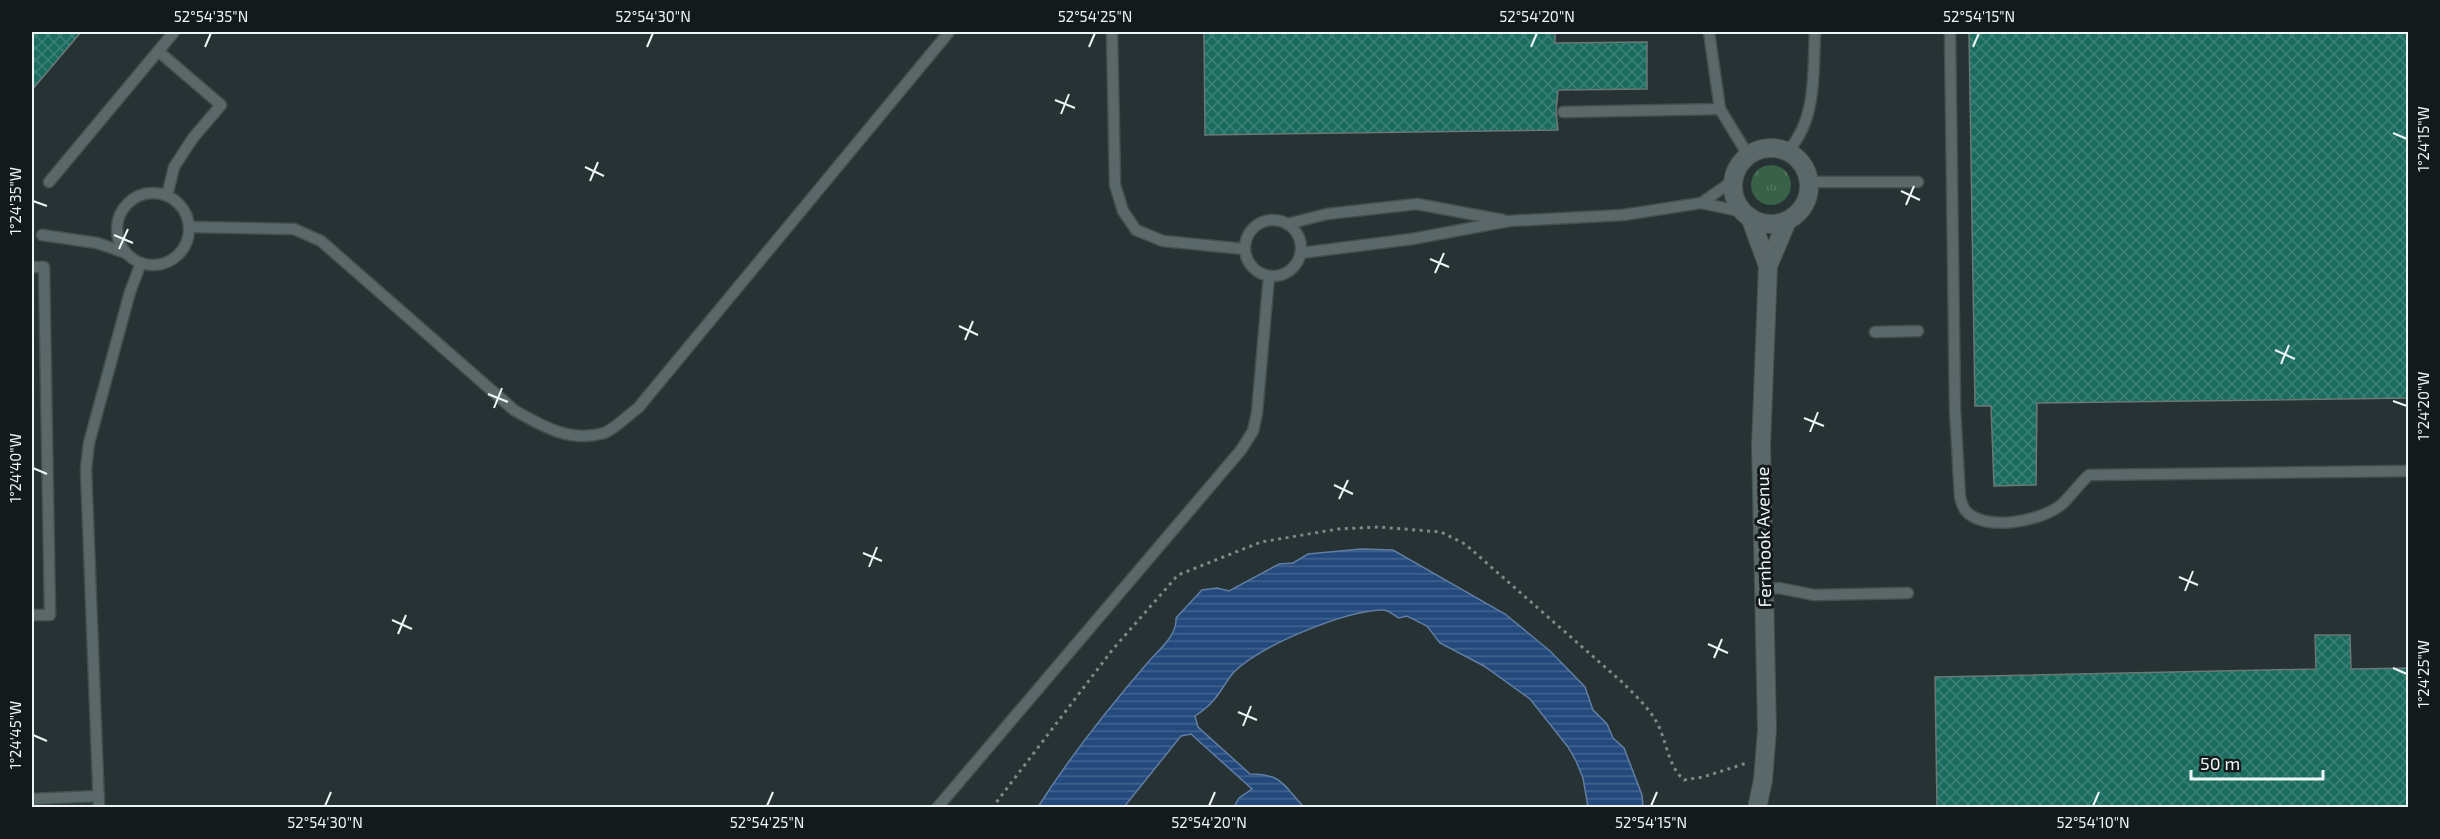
<svg xmlns="http://www.w3.org/2000/svg" width="2440" height="839" font-family="'Exo 2',sans-serif">
  <style>
    .grass { fill: url(#grass-tufts) }
    .water { fill: url(#water-rules); stroke: #617da1; stroke-width: 1.5 }
    .building { fill: url(#building-cross-hatch); stroke: #6b7875; stroke-width: 1.5 }
    .lines { fill: none; stroke-linecap: round; stroke-linejoin: round }
    .lane-casing { stroke: #454f50; stroke-width: 13 }
    .street-casing { stroke: #454f50; stroke-width: 20 }
    .path { stroke: #7f888a; stroke-width: 3; stroke-dasharray: 3 4.5; stroke-linecap: butt }
    .lane { stroke: #5b686a; stroke-width: 10 }
    .street { stroke: #5b686a; stroke-width: 18 }
    .ticks { fill: none; stroke: #eef5f6; stroke-width: 2 }
    .labels { text-anchor: middle; dominant-baseline: central; stroke-width: 6; stroke-linejoin: round; paint-order: stroke }
    .street-label { font-size: 18px; fill: #eef5f6; stroke: #14191a }
    .neatline { fill: none; stroke: #eef5f6; stroke-width: 2 }
    .ticks-label { font-size: 15px; text-anchor: middle; fill: #eef5f6 }
  </style>
  <defs>
    <pattern id="grass-tufts" width="24" height="20" patternUnits="userSpaceOnUse" patternTransform="scale(1.5)"><rect width="24" height="20" fill="#396147"/><path d="M3 7l-1-3M5 7V3M7 7l1-3M15 17l-1-3M17 17v-4M19 17l1-3" fill="none" stroke="#567862"/></pattern>
    <pattern id="water-rules" width="6" height="5" patternUnits="userSpaceOnUse" patternTransform="scale(1.5)"><rect width="6" height="5" fill="#24497d"/><path d="M0 2.5h6" fill="none" stroke="#446490"/></pattern>
    <pattern id="building-cross-hatch" width="8" height="8" patternUnits="userSpaceOnUse" patternTransform="scale(1.5)"><rect width="8" height="8" fill="#1b6c5f"/><path d="M0 0l8 8M0 8l8-8" fill="none" stroke="#3c8277"/></pattern>
  </defs>
  <rect width="100%" height="100%" fill="#273234"/>
  <circle class="grass" cx="1771" cy="185" r="20"/>
  <path class="water" d="M 1361,549 L 1393,550 L 1505,614 L 1550,651 L 1585,687 L 1593,710 L 1607,724 L 1613,738 L 1624,748 L 1642,795 L 1643,807 L 1588,807 L 1583,778 L 1576,761 L 1568,747 L 1530,699 L 1484,666 L 1440,643 L 1427,626 L 1407,616 L 1399,618 C 1392,614 1388,609 1380,610 C 1343,612 1261,645 1234,672 C 1226,681 1221,692 1213,701 C 1208,707 1201,712 1195,716 L 1198,727 L 1250,774 C 1284,774 1283,786 1304,807 L 1234,807 L 1239,798 L 1252,789 L 1191,734 L 1181,736 L 1124,807 L 1038,807 C 1071,755 1110,706 1150,660 C 1161,648 1177,635 1176,618 L 1202,590 L 1217,588 L 1229,591 L 1279,564 L 1293,563 L 1308,554 Z"/>
  <g class="building">
    <polygon points="32,32 81,32 32,90"/>
    <polygon points="1204,32 1555,32 1555,43 1647,42 1647,89 1558,90 1556,112 1558,130 1205,135"/>
    <polygon points="1969,32 2409,32 2409,398 2037,403 2036,485 1994,486 1991,406 1975,406"/>
    <polygon points="2315,635 2350,635 2351,669 2409,668 2409,807 1937,807 1935,677 2316,669"/>
  </g>
  <g class="lines">
    <defs>
      <g id="lane">
        <polyline points="1112,32 1115,185 1123,211 1136,230 1163,241 1244,249"/>
        <polyline points="1709,32 1720,109 1748,155"/>
        <path d="M 1950,32 L 1955,409 L 1960,497 C 1961,501 1963,507 1965,510 C 1984,533 2041,521 2061,505 C 2071,496 2079,484 2089,475 L 2408,471"/>
        <polyline points="158,51 221,105 193,138 174,167 167,196"/>
        <polyline points="1563,112 1720,109"/>
        <path d="M 1788,151 C 1817,119 1813,73 1815,32"/>
        <polyline points="49,182 174,32"/>
        <polyline points="1809,182 1918,182"/>
        <circle cx="153" cy="229" r="36"/>
        <polyline points="1701,203 1733,181"/>
        <circle cx="1273" cy="248" r="28"/>
        <polyline points="1287,224 1327,214 1417,204 1503,220"/>
        <path d="M 189,227 L 294,229 L 321,241 L 514,410 C 542,426 570,443 604,433 C 615,429 628,415 638,408 L 949,32"/>
        <polyline points="42,235 97,243 126,253"/>
        <polyline points="1301,253 1412,239 1509,221 1623,215 1701,203 1744,212"/>
        <polyline points="32,267 44,267 50,615 32,615"/>
        <polyline points="1875,332 1918,331"/>
        <polyline points="1765,589 1779,588 1814,595 1908,593"/>
        <polyline points="32,799 99,796"/>
        <polyline points="99,808 86,469 89,443 130,292 141,263"/>
        <polyline points="937,808 1241,450 1253,431 1257,413 1269,276"/>
      </g>
      <g id="street">
        <circle cx="1771" cy="186" r="38"/>
        <polyline points="1750,217 1768,266"/>
        <polyline points="1757,808 1763,780 1767,730 1761,446 1768,266 1787,221"/>
      </g>
    </defs>
    <use href="#lane" class="lane-casing"/>
    <use href="#street" class="street-casing"/>
    <path class="path" d="M 992,808 L 1113,649 L 1178,575 L 1261,542 L 1338,529 L 1378,527 L 1441,532 L 1465,544 L 1622,682 C 1634,694 1648,707 1656,721 C 1667,740 1667,765 1684,780 L 1703,777 L 1747,763"/>
    <use href="#lane" class="lane"/>
    <use href="#street" class="street"/>
  </g>
  <path class="ticks" d="M 205,47 L 211,33M 647,47 L 653,33M 1089,47 L 1095,33M 1531,47 L 1537,33M 1973,47 L 1979,33M 1055,100 L 1075,108M 1061,114 L 1069,94M 2393,133 L 2407,139M 585,167 L 604,176M 590,181 L 598,162M 1901,191 L 1920,200M 33,201 L 47,206M 1906,205 L 1914,186M 114,235 L 133,243M 119,249 L 128,229M 1430,259 L 1449,267M 1435,273 L 1444,253M 959,326 L 978,335M 965,340 L 973,321M 2275,350 L 2295,359M 2281,364 L 2289,345M 488,394 L 508,402M 2393,401 L 2407,406M 494,408 L 502,388M 1804,418 L 1824,426M 1810,432 L 1818,412M 33,468 L 47,474M 1334,485 L 1353,494M 1339,499 L 1348,480M 863,553 L 882,561M 869,567 L 877,547M 2179,577 L 2198,585M 2185,591 L 2193,571M 392,620 L 412,629M 398,634 L 406,615M 1708,644 L 1728,653M 1714,658 L 1722,639M 2393,668 L 2407,674M 1238,712 L 1257,720M 1243,726 L 1251,706M 33,735 L 47,741M 325,806 L 331,792M 767,806 L 773,792M 1209,806 L 1215,792M 1651,806 L 1657,792M 2093,806 L 2099,792"/>
  <g class="labels">
    <g class="street-label">
      <text transform="translate(1763 537) rotate(-91)">Fernhook Avenue</text>
    </g>
  </g>
  <rect width="2440" height="839" fill="none" stroke="#14191a" stroke-width="66"/>
  <path d="M2191 770v9h132v-9" fill="none" stroke="#eef5f6" stroke-width="3"/>
  <text x="2200" y="770" font-size="18" fill="#eef5f6" stroke="#14191a" stroke-width="4.5" paint-order="stroke">50 m</text>
  <rect x="33" y="33" width="2374" height="773" class="neatline"/>
  <g class="ticks-label">
    <text x="211" y="22">52°54'35"N</text>
    <text x="653" y="22">52°54'30"N</text>
    <text x="1095" y="22">52°54'25"N</text>
    <text x="1537" y="22">52°54'20"N</text>
    <text x="1979" y="22">52°54'15"N</text>
    <text transform="translate(2424 139) rotate(-90)" y="5">1°24'15"W</text>
    <text transform="translate(16 201) rotate(-90)" y="5">1°24'35"W</text>
    <text transform="translate(2424 406) rotate(-90)" y="5">1°24'20"W</text>
    <text transform="translate(16 468) rotate(-90)" y="5">1°24'40"W</text>
    <text transform="translate(2424 674) rotate(-90)" y="5">1°24'25"W</text>
    <text transform="translate(16 735) rotate(-90)" y="5">1°24'45"W</text>
    <text x="325" y="828">52°54'30"N</text>
    <text x="767" y="828">52°54'25"N</text>
    <text x="1209" y="828">52°54'20"N</text>
    <text x="1651" y="828">52°54'15"N</text>
    <text x="2093" y="828">52°54'10"N</text>
  </g>
</svg>
